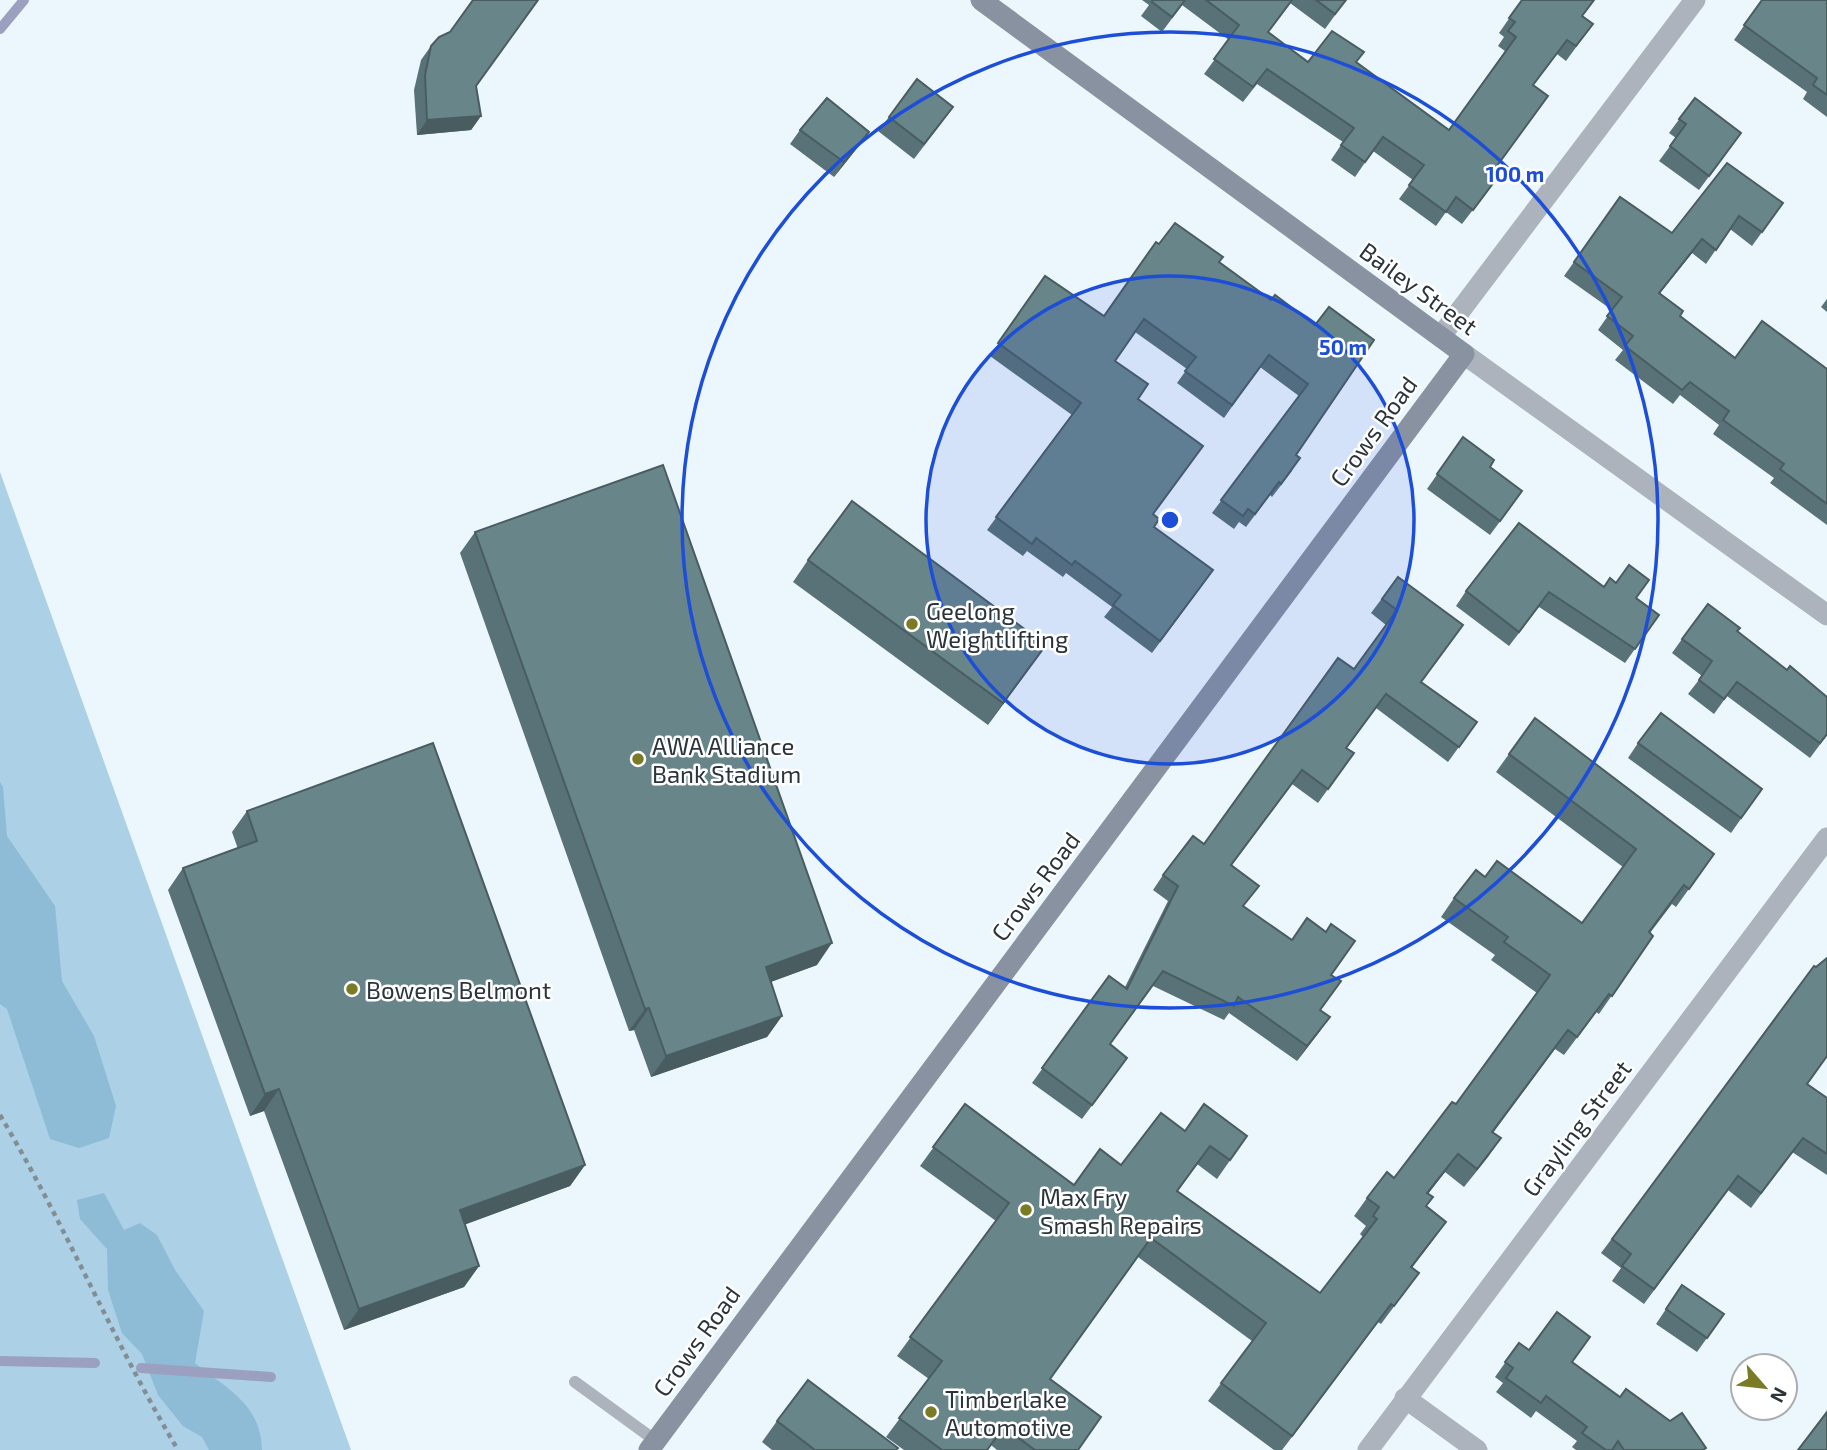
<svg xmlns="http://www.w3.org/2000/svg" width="1827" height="1450" font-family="'Exo 2',sans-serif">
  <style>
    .green { fill: #acd0e5 }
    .forest { fill: #8ebbd5 }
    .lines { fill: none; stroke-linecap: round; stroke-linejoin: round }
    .stream { stroke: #9ba0c0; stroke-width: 10 }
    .path { stroke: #838e94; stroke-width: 4.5; stroke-dasharray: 5 5; stroke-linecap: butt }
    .lane { stroke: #acb3bc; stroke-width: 12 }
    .street { stroke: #acb3bc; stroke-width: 21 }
    .secondary { stroke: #8992a0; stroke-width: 21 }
    .wall { fill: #597277 }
    .shaded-wall { fill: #495d61 }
    .building { fill: #68858a; stroke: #495d61; stroke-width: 2 }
    .ring { fill: none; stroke: #1d4ed8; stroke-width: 3.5 }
    .poi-dot { fill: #7a7c25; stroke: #fff; stroke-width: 2.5 }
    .labels { text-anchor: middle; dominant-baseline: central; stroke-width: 5; stroke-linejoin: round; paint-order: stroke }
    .street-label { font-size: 24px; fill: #2a343a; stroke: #fff }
    .poi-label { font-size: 24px; fill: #2a343a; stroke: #fff; text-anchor: start }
    .centre { fill: #1d4ed8; stroke: #fff; stroke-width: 3.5 }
    .ring-label { font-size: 21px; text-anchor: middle; font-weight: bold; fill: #1d4ed8; stroke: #fff; stroke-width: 5; stroke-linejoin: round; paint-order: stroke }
  </style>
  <rect width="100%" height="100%" fill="#ecf7fd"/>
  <polygon class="green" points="0,472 351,1450 0,1450"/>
  <g class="forest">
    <polygon points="0,782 3,787 7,836 55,906 62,981 94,1036 116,1106 109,1138 79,1148 50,1139 7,1009 0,1004"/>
    <path d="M 104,1193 L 124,1230 L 140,1223 L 157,1235 L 175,1270 L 204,1311 L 195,1363 C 227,1389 261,1404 262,1450 L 209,1450 L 202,1437 L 183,1426 L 158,1395 L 142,1354 L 122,1333 L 108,1290 L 107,1249 L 80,1219 L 77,1200 Z"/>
  </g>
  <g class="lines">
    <g class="stream">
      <polyline points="0,29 24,0"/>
      <polyline points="0,1361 95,1363"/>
      <polyline points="141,1368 271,1377"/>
    </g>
    <path class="path" d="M 0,1115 C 65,1224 113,1341 178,1450"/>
    <polyline class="lane" points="575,1382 656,1441"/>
    <g class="street">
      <polyline points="1441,336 1695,0"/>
      <polyline points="1464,354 1827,615"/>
      <polyline points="1405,1398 1477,1450"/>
      <polyline points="1368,1450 1827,838"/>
    </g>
    <polyline class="secondary" points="649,1450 1464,354 981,0"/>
  </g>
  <g class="wall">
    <polygon points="1142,0 1346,0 1325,29 1290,3 1268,33 1308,62 1356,62 1449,130 1505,51 1498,46 1504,37 1499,33 1522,0 1583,16 1593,24 1566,61 1557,54 1533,85 1494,170 1489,189 1462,224 1446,212 1436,226 1399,199 1413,180 1373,151 1355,177 1331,160 1343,142 1257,84 1243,102 1204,74 1229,40 1182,5 1162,32 1141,16 1149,5"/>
    <polygon points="1762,0 1827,0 1827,117 1803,99 1807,92 1734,40"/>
    <polygon points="431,46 476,87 481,116 471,130 417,135 414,90 421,60"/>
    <polygon points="1695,98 1741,133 1699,190 1659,161 1676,138 1669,133"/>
    <polygon points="889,117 943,121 914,159 878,131"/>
    <polygon points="800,130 869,132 858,147 834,177 790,144"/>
    <polygon points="1620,197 1672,233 1783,203 1752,246 1730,229 1706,264 1692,253 1660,293 1680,316 1735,358 1827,369 1827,525 1770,483 1774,478 1713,434 1719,425 1680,395 1673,404 1615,360 1623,350 1598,330 1612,310 1564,276"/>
    <polygon points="1159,244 1219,262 1271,300 1315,325 1329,307 1292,471 1272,497 1270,495 1246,527 1239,522 1234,529 1212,513 1299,396 1260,367 1224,418 1177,383 1187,369 1135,332 1115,361 1138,399 1154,527 1204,583 1152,653 1104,617 1112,607 1066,573 1063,577 1027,551 1023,556 987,530 1072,415 990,356 1045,276 1104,316"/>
    <polygon points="1827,299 1827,312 1821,307"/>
    <polygon points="1463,437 1490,467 1512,505 1490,535 1427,489"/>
    <polygon points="475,532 817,965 771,982 782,1016 767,1037 651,1077 634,1030 629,1031 460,553"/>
    <polygon points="808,560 1031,666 988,725 793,582"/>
    <polygon points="1398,577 1421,682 1477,722 1448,762 1376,708 1347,748 1354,753 1318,803 1292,784 1232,865 1244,907 1331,975 1321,1010 1320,1031 1297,1061 1229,1013 1224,1020 1153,986 1110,1044 1127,1058 1082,1119 1032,1083 1109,976 1125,987 1168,901 1153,890 1163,875 1204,844 1354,669 1386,625 1371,613"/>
    <polygon points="1604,587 1636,598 1659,615 1625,663 1539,607 1509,646 1456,606 1466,591"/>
    <polygon points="1737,632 1827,735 1810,758 1727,696 1714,714 1688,694 1702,676 1672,653 1682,639"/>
    <polygon points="1638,743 1762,789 1731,833 1628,758"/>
    <polygon points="1509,754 1714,854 1676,907 1672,904 1650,933 1653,936 1599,1014 1596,1012 1564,1055 1555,1049 1493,1133 1501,1138 1464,1187 1445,1172 1428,1193 1426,1206 1433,1240 1412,1267 1419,1273 1381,1324 1378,1322 1282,1450 1274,1450 1208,1401 1252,1341 1138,1257 1050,1379 1078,1450 997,1450 991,1445 988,1450 904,1450 886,1437 929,1379 897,1356 996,1221 920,1166 965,1104 1074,1185 1121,1165 1185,1131 1247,1136 1217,1179 1197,1164 1178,1191 1320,1293 1363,1237 1360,1234 1366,1226 1354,1216 1367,1198 1394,1178 1456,1104 1537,993 1491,960 1495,955 1441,917 1454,898 1485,877 1582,923 1623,867 1496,772"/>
    <polygon points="247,811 585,1165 570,1186 465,1224 479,1266 464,1287 344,1330 264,1111 250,1116 168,890 183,868 238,849 232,832"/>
    <polygon points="1827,958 1827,1058 1826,1058 1807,1084 1827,1098 1827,1175 1792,1152 1751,1208 1728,1190 1644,1304 1612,1281 1621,1268 1601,1253 1816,967"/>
    <polygon points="1682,1285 1724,1314 1697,1352 1656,1324"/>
    <polygon points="1519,1343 1529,1350 1572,1362 1620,1397 1706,1448 1704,1450 1576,1450 1572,1447 1577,1441 1536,1411 1531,1418 1496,1392 1503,1383 1495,1377"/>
    <polygon points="777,1421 896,1450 772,1450 762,1442"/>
  </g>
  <g class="shaded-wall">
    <polygon points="481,116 471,130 417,135 427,120"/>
    <polygon points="869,132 858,147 834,177 844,162"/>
    <polygon points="1702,239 1692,253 1649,307 1659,293"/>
    <polygon points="1046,645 1031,666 988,725 1003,703"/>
    <polygon points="832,943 817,965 751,989 766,967"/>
    <polygon points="649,1008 634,1030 629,1031 645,1009"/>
    <polygon points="782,1016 767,1037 651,1077 666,1056"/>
    <polygon points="1330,1017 1320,1031 1297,1061 1307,1046"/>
    <polygon points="279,1089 264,1111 250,1116 265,1094"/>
    <polygon points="1501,1138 1488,1157 1464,1187 1477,1169"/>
    <polygon points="1458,1154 1445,1172 1415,1211 1427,1193"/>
    <polygon points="585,1165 570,1186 445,1232 460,1210"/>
    <polygon points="1446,1222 1433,1240 1399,1285 1411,1267"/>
    <polygon points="479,1266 464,1287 344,1330 359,1309"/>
    <polygon points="1391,1304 1378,1322 1282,1450 1292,1436"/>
  </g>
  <g class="building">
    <polygon points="473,0 538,0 476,86 481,116 427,120 425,75 431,46 439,37 450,32"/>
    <polygon points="1153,0 1185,0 1172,17 1152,2"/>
    <polygon points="1206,0 1292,0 1268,32 1308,62 1332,31 1364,52 1356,62 1449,130 1516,37 1508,31 1515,22 1509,18 1522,0 1594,0 1582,16 1593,24 1576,46 1567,40 1533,85 1548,96 1494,170 1500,174 1473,210 1456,197 1446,212 1409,185 1424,165 1383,137 1365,162 1341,145 1354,128 1267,69 1253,87 1214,59 1239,25"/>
    <polygon points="1316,0 1346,0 1335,14"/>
    <polygon points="1762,0 1827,0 1827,95 1813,85 1817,78 1744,25"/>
    <polygon points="917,79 953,107 924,144 889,117"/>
    <polygon points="827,98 869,132 844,162 800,130"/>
    <polygon points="1695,98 1741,133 1709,176 1670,146 1686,124 1679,119"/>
    <polygon points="1727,163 1783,203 1762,232 1739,216 1716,250 1702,239 1659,293 1683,311 1680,316 1735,358 1762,321 1827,369 1827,504 1780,469 1784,464 1723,420 1729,411 1690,382 1682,390 1625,346 1633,336 1607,316 1622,297 1574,262 1620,197 1672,233"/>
    <polygon points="1175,223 1223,257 1219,262 1271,300 1275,295 1315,325 1329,307 1374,340 1296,455 1300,458 1281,484 1279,482 1255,514 1248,509 1243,516 1221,500 1308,384 1269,355 1232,405 1185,371 1196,357 1144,319 1115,361 1148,384 1138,399 1203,446 1153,514 1159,519 1154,527 1213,570 1160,641 1113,605 1121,595 1075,561 1072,565 1036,538 1032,544 996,517 1081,403 998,343 1045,276 1104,316 1156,242 1159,244"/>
    <polygon points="1463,437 1494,460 1490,467 1522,491 1500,521 1437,474"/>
    <polygon points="663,465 832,943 766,967 782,1016 666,1056 649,1008 645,1009 475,532"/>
    <polygon points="852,501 1046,645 1003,703 808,560"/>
    <polygon points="1519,523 1604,587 1610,578 1616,583 1629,565 1649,580 1636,598 1659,615 1635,649 1549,592 1519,632 1466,591"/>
    <polygon points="1398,577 1463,625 1421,682 1477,722 1459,747 1386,694 1346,748 1354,753 1328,789 1302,770 1231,865 1259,886 1243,906 1292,940 1307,918 1326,932 1331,924 1355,941 1331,975 1341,981 1320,1010 1330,1017 1307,1046 1238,997 1234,1006 1163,971 1110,1044 1127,1058 1092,1105 1042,1068 1109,976 1127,989 1178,886 1163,875 1193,836 1204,844 1338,658 1354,669 1397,610 1382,599"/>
    <polygon points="1708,604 1740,628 1737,631 1787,670 1790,666 1827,697 1827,734 1820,743 1737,682 1724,699 1699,680 1712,661 1682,639"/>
    <polygon points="1661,713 1762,789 1741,818 1638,743"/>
    <polygon points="1535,718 1714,854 1689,889 1684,885 1649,932 1653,936 1612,996 1609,994 1577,1037 1568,1030 1492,1132 1501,1138 1477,1169 1458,1154 1427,1193 1433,1197 1426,1206 1446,1222 1411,1267 1419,1273 1394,1306 1391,1304 1292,1436 1221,1383 1266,1323 1151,1238 1050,1379 1101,1417 1078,1450 1035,1450 1004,1427 987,1450 942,1450 899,1418 942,1361 910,1337 1009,1203 933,1147 965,1104 1074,1185 1100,1149 1121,1165 1161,1113 1185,1131 1204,1104 1247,1136 1230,1160 1210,1146 1177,1191 1320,1293 1377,1219 1373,1216 1379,1207 1367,1198 1387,1172 1394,1178 1452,1102 1456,1104 1550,975 1504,942 1508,937 1454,898 1476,870 1485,877 1497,861 1582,923 1636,849 1509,754"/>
    <polygon points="433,743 585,1165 460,1210 479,1266 359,1309 279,1089 265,1094 183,868 257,841 247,811"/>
    <polygon points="1827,958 1827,1056 1807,1084 1827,1098 1827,1154 1803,1138 1761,1193 1738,1176 1654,1289 1622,1266 1631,1254 1612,1239 1814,966 1816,967"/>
    <polygon points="1682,1285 1724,1314 1707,1338 1666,1309"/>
    <polygon points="1557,1312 1590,1337 1572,1362 1620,1397 1626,1389 1670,1421 1682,1413 1706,1448 1703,1450 1624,1450 1618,1441 1612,1450 1606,1450 1582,1433 1587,1427 1546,1396 1541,1403 1506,1378 1513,1368 1505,1362 1519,1343 1529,1350"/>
    <polygon points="808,1380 898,1448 896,1450 815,1450 777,1421"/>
    <polygon points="1827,1412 1827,1450 1798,1450"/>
  </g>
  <circle cx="1170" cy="520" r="244" fill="#1d4ed8" fill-opacity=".12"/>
  <g class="ring">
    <circle cx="1170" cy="520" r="244"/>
    <circle cx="1170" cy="520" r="488"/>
  </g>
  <g class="poi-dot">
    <circle cx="912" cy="624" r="7"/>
    <circle cx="638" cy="759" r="7"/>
    <circle cx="352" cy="989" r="7"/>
    <circle cx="1026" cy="1210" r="7"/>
    <circle cx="931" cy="1412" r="7"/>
  </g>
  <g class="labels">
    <g class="street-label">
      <text transform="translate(1419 288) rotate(36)">Bailey Street</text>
      <text transform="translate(1373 431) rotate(-54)">Crows Road</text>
      <text transform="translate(1035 886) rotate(-53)">Crows Road</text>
      <text transform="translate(1576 1128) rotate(-53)">Grayling Street</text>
      <text transform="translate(696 1341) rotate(-54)">Crows Road</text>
    </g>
    <g class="poi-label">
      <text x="926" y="610">Geelong<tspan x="926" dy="28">Weightlifting</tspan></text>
      <text x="652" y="745">AWA Alliance<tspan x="652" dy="28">Bank Stadium</tspan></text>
      <text x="366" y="989">Bowens Belmont</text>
      <text x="1040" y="1196">Max Fry<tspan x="1040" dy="28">Smash Repairs</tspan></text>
      <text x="945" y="1398">Timberlake<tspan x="945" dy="28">Automotive</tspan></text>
    </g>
  </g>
  <circle cx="1170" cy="520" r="10" class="centre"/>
  <g class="ring-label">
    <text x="1515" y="182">100 m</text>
    <text x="1343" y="355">50 m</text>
  </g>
  <g transform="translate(1764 1387) rotate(118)"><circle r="33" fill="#ffffff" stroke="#aaaeb0" stroke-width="2"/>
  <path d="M0-5L12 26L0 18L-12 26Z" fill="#7a7c25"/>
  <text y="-10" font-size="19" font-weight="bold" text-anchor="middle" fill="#2a343a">N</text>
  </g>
</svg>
